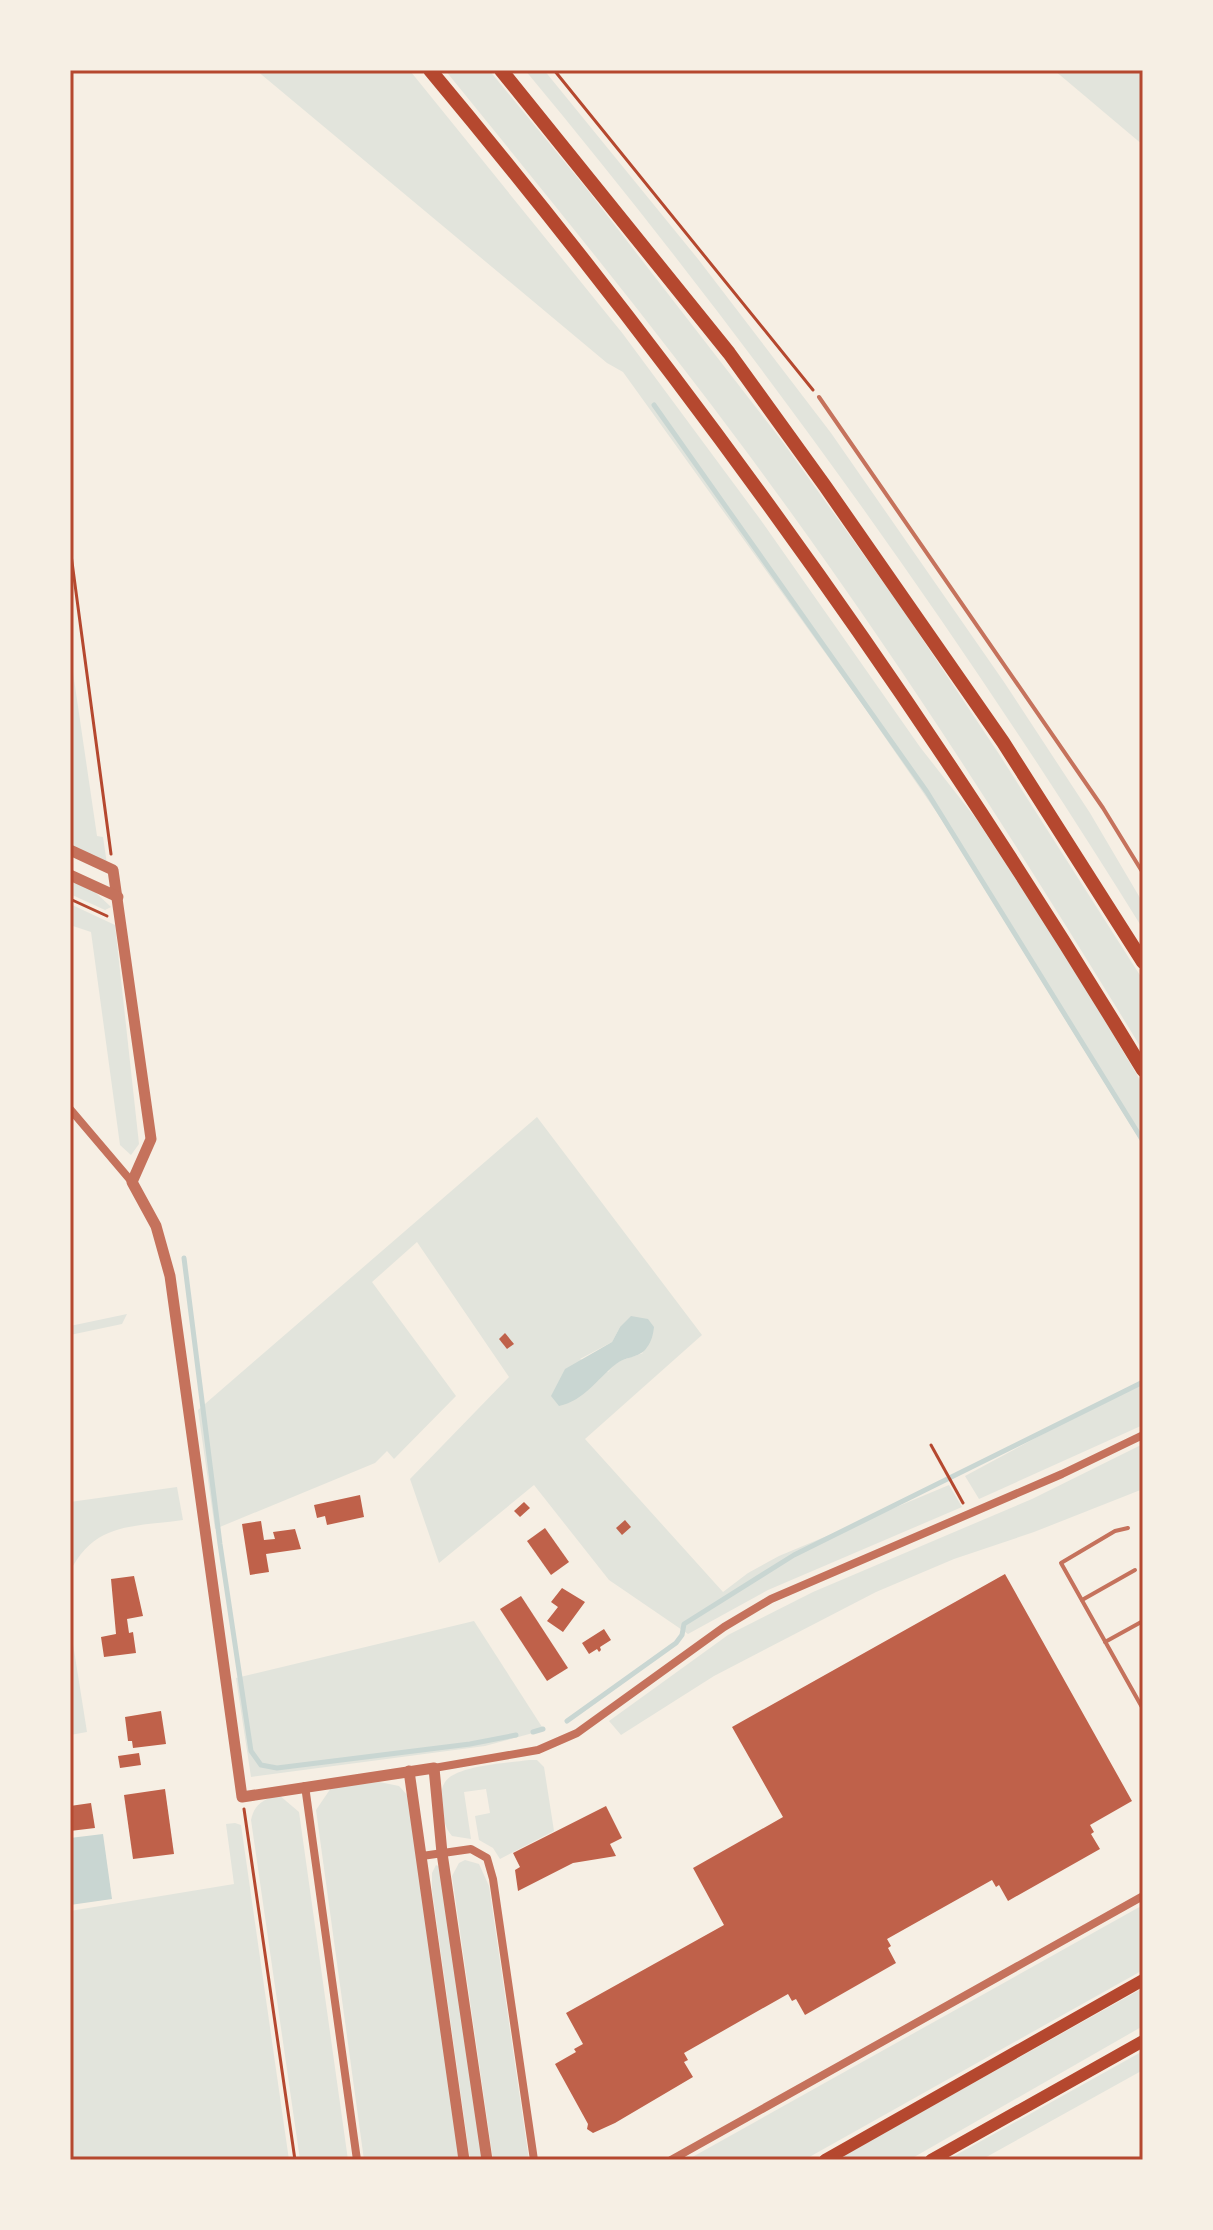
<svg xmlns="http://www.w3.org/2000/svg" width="1213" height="2230" font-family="'PT Sans Narrow',sans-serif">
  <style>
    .green { fill: #e2e4dc; fill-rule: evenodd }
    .water { fill: #c9d6d2 }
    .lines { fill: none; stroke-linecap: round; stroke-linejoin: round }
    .stream { stroke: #c9d6d2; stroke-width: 5 }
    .building { fill: #bf614a }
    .path { stroke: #b5482f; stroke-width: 3 }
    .service { stroke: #c5725c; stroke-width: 4 }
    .minor { stroke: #c5725c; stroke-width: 8 }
    .tertiary { stroke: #c5725c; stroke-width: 11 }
    .secondary { stroke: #b5482f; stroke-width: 12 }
    .trunk { stroke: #b5482f; stroke-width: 14 }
    .neatline { fill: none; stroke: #b5482f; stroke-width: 3 }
  </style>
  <rect width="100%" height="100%" fill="#f6efe4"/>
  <g class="green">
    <polygon points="256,70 410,70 411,72 623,334 760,519 920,747 977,820 1072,965 1143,1085 1143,1145 944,823 862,704 623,372 607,363"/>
    <path d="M 445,70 L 489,70 L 586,188 L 782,441 L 901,607 L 999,754 L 1143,980 L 1143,1051 C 1019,847 891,647 749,455 C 652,324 548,197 445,70 Z"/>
    <path d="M 525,70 L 544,70 L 698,259 L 831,433 L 1004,682 L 1090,813 L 1143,903 L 1143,929 C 957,629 751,342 525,70 Z"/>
    <polygon points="1054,70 1143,70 1143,145"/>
    <polygon points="70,652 97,836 103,837 107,864 70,847"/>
    <polygon points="70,880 95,892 111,907 105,910 70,894"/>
    <polygon points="70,904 115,925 139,1144 131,1155 120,1145 91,932 70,925"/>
    <path d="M 537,1117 L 702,1335 L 585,1439 L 723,1592 L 748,1573 L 779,1556 L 949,1485 L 962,1507 L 768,1590 L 688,1634 L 609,1580 L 534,1485 L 439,1563 L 410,1479 L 509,1377 L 417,1242 L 372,1282 L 456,1396 L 394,1459 L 387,1451 L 375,1463 L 215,1529 L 198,1410 ZM 620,1327 L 643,1353 L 617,1362 L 608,1372 L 580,1359 L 612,1342 Z"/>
    <polygon points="127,1314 122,1324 70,1335 70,1326"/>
    <polygon points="1143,1380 1143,1425 979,1499 965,1476"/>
    <polygon points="1143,1444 1143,1489 1034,1532 954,1559 876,1592 714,1676 621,1735 609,1721 728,1635 813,1592 1032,1499"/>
    <path d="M 177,1487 L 183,1520 C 134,1527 94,1522 70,1572 L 70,1502 Z"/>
    <polygon points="474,1621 544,1730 485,1746 251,1777 236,1678"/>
    <polygon points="70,1625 87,1732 70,1735"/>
    <path d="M 529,1760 L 537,1760 L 544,1767 L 554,1831 L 500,1859 L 493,1848 L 479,1840 L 475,1816 L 490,1813 L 486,1789 L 464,1792 L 471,1839 L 452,1836 C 444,1827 444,1818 442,1807 C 441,1799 440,1790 445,1782 C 456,1765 509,1763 529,1760 Z"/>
    <polygon points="379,1782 399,1786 408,1796 461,2160 364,2160 316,1810 331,1788"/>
    <path d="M 279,1795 L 299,1812 L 348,2160 L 300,2160 L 251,1820 C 254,1804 264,1799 279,1795 Z"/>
    <polygon points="235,1823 241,1825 289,2160 73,2160 70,2142 70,1911 234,1884 226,1824"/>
    <polygon points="465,1860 479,1864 489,1886 529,2160 493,2160 452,1876 459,1863"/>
    <polygon points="436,1865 440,1867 483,2160 470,2160 432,1890 432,1873"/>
    <polygon points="1143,1905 1143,1970 804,2160 687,2160"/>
    <polygon points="1143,1988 1143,2026 909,2160 836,2160"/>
    <polygon points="1143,2051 1143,2070 981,2160 947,2160"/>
  </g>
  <g class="water">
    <path d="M 631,1316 L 648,1319 L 654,1327 C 653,1336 651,1343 645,1350 C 638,1358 624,1357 616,1364 C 596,1380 585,1400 559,1406 L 551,1396 L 565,1369 L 612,1342 L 620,1327 Z"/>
    <polygon points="103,1834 112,1899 70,1905 70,1838"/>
  </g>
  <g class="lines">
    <g class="stream">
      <polyline points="654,405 927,792 1143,1141"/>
      <polyline points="184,1258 220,1544 251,1751 261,1765 277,1768 470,1744 516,1735"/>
      <polyline points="567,1721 676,1643 682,1635 684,1624 794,1555 1143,1382"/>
      <polyline points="533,1732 543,1729"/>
    </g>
  </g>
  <g class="building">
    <polygon points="505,1333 514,1344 507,1349 499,1339"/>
    <polygon points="360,1495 364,1517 327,1525 325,1516 317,1518 314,1505"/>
    <polygon points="524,1502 530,1508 520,1517 514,1511"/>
    <polygon points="625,1520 631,1527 622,1535 616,1528"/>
    <polygon points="261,1521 264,1540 275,1539 273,1532 295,1529 301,1549 266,1554 269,1572 250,1575 242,1524"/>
    <polygon points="545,1528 569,1562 551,1575 527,1541"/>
    <polygon points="1005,1574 1132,1801 1090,1825 1094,1832 1091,1834 1100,1849 1008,1901 999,1885 996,1887 992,1880 887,1939 891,1946 888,1948 896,1963 805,2015 796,1999 792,2001 788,1994 684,2053 688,2060 684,2062 693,2077 615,2123 593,2133 587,2129 588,2124 555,2064 576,2052 574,2049 583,2044 566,2013 724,1925 693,1868 783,1817 732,1727"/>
    <polygon points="134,1576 143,1616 127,1619 129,1633 133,1632 136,1653 104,1657 101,1637 116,1634 111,1579"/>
    <polygon points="562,1588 585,1602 563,1632 547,1621 558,1607 551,1602"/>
    <polygon points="521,1596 568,1668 547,1681 500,1609"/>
    <polygon points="604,1629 611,1640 600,1647 601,1650 599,1652 597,1649 589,1654 582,1643"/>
    <polygon points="161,1711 166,1744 133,1748 132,1741 128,1741 125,1717"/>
    <polygon points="139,1753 141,1765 120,1768 118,1756"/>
    <polygon points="165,1789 174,1854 133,1859 124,1795"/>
    <polygon points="91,1803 95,1828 70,1831 70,1806"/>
    <polygon points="606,1806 622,1838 610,1844 616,1856 573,1863 518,1891 515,1870 520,1867 513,1853"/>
  </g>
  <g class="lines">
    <g class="path">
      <polyline points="554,70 813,390"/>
      <polyline points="70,547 111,854"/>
      <polyline points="70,899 107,916"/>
      <polyline points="931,1445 963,1503"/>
      <polyline points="244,1809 295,2160"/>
    </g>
    <g class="service">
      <polyline points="819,397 1103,808 1143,873"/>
      <polyline points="1128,1528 1115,1531 1061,1563 1143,1709"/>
      <polyline points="1082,1600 1135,1570"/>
      <polyline points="1105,1642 1143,1621"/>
    </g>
    <g class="minor">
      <polyline points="70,1109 132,1182"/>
      <polyline points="434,1768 538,1750 577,1733 724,1627 771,1599 1062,1474 1143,1435"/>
      <polyline points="305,1786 357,2160"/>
      <polyline points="422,1856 471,1849 487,1858 493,1879 534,2160"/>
      <polyline points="671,2160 1143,1896"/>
    </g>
    <g class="tertiary">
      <polyline points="70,850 113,870 151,1139 132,1182 156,1226 170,1276 242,1797 434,1768 442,1853 487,2160"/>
      <polyline points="70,875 118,897"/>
      <polyline points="409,1771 464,2160"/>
    </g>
    <g class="secondary">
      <polyline points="825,2160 1143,1980"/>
      <polyline points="931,2160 1143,2041"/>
    </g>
    <g class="trunk">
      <path d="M 430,70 C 693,385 931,719 1143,1070"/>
      <polyline points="501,70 729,353 825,486 1003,742 1143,962"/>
    </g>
  </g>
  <rect width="1213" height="2230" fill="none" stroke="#f6efe4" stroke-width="144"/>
  <rect x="72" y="72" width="1069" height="2086" class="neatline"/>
</svg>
